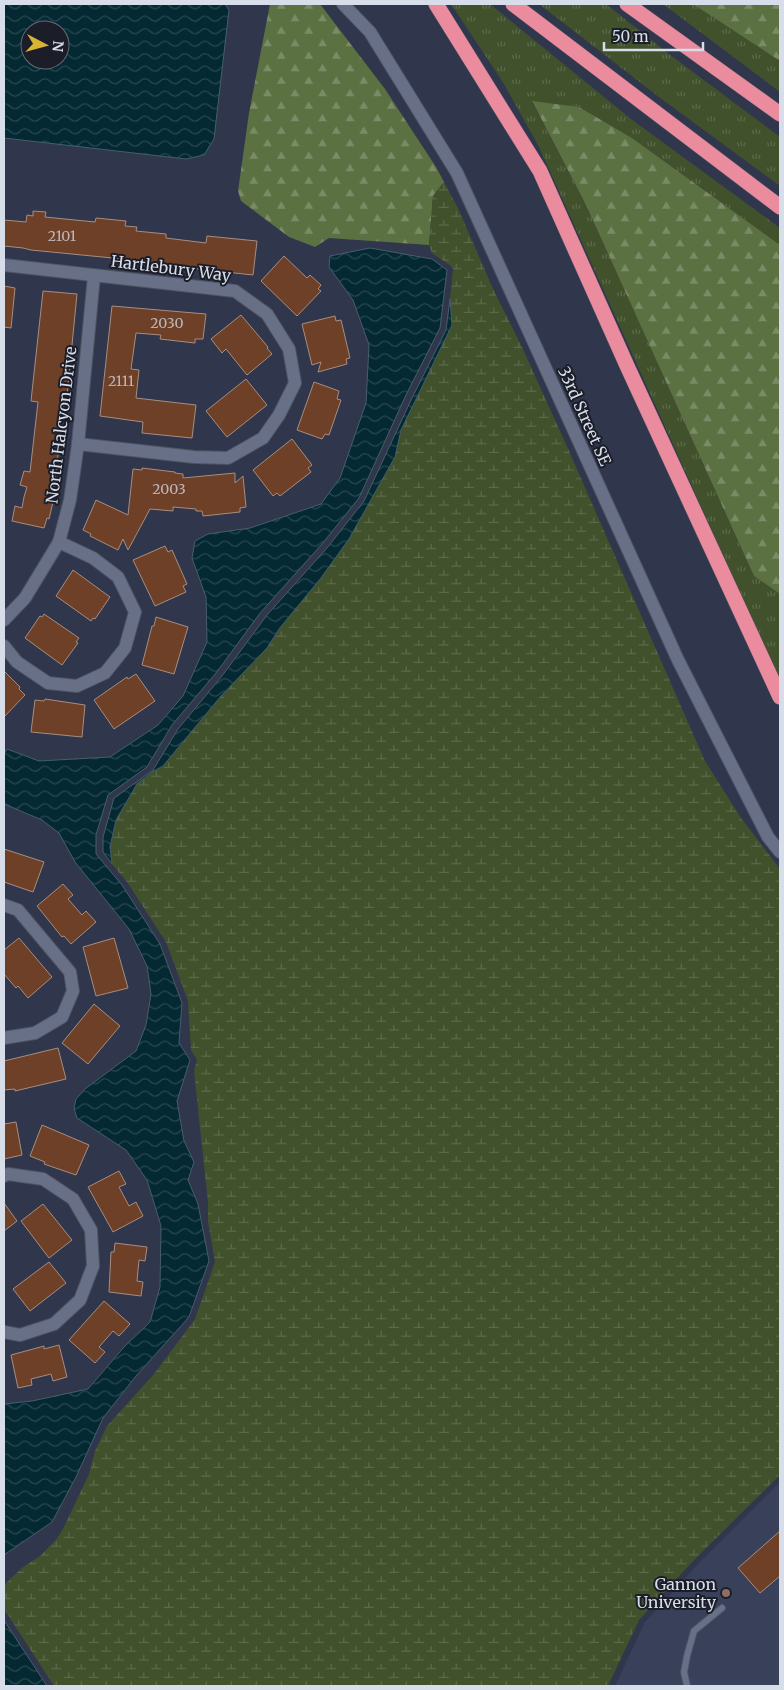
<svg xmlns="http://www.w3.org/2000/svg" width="784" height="1690" font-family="Merriweather,serif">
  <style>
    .built { fill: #38405a }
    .grass { fill: url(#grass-tufts) }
    .forest { fill: url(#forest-firs) }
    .wetland { fill: url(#wetland-marsh) }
    .water { fill: url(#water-waves); stroke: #445f6a; fill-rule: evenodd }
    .building { fill: #6d4027; stroke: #a78e80 }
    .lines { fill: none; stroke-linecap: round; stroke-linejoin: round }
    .lane-casing { stroke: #4e5364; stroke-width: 8 }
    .street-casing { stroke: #4e5364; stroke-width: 14 }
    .highway-casing { stroke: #4e5364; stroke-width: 16 }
    .lane { stroke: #687087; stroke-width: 6 }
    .street { stroke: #687087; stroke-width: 12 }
    .highway { stroke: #eb8b9e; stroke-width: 15 }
    .education-dot { fill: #8d6e63; stroke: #1b1e28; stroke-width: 2 }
    .labels { text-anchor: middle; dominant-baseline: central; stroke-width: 4; stroke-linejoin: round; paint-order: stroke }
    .number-label { font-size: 14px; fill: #bdb6b9 }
    .street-label { font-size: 16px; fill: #d8ddea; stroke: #1b1e28 }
    .poi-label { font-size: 16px; fill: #d8ddea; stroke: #1b1e28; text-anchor: end }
  </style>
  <defs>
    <pattern id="grass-tufts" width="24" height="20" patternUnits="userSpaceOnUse" patternTransform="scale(1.25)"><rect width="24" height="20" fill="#41512b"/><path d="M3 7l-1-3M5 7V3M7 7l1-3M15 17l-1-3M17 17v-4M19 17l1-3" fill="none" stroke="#5c6a4a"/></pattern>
    <pattern id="forest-firs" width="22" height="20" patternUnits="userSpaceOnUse" patternTransform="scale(1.25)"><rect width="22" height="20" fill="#5c7142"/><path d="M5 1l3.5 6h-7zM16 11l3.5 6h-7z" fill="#7a8b67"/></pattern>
    <pattern id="wetland-marsh" width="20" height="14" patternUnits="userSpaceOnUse" patternTransform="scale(1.25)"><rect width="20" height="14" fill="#41512b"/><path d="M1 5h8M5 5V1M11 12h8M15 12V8" fill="none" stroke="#5c6a4a"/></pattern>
    <pattern id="water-waves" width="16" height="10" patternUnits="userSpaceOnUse" patternTransform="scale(1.25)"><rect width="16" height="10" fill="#042933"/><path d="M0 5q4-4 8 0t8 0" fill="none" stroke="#284851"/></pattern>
  </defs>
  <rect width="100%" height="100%" fill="#30364b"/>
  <polygon class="built" points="780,1482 780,1686 615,1686 645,1622 698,1564"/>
  <g class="grass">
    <polygon points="451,4 490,4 631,119 780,228 780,245 632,138 579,107 532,102 586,205 754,576 780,594 780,682 539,147 504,84"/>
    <polygon points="539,4 606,4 669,54 780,137 780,186 659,97"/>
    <polygon points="663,4 693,4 780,61 780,92"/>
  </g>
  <g class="forest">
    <polygon points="270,4 320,4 385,89 436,167 444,182 433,196 429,245 329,238 315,247 289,237 241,201 238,191 249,113"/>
    <polygon points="693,4 780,4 780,61"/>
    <polygon points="532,101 579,107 632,138 780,245 780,594 754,576 586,205"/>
  </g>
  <polygon class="wetland" points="444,182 458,208 494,291 521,345 569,451 705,761 741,818 780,869 780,1475 694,1560 639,1620 608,1686 54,1686 4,1609 4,1585 22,1568 40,1556 56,1540 64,1527 89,1474 95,1451 107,1426 154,1374 195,1319 215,1262 208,1222 208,1203 194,1071 197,1060 191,1050 188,1001 166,942 127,882 112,864 110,847 116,820 137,784 152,772 163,766 221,696 267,648 395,457 401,430 452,325 450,299 453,269 451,266 432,253 429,245 433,196"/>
  <g class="water">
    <path d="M 4,4 L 225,4 L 229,10 L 214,139 L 204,155 L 186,159 L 4,138 ZM 30,30 L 60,30 L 60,60 L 30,60 Z"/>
    <polygon points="370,248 432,259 447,270 440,328 406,395 359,498 322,544 261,612 216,673 172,725 147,767 108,795 96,835 96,854 122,885 160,944 182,1003 179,1043 190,1060 177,1101 184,1141 194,1162 188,1180 198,1204 209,1261 189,1317 136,1376 103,1418 76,1477 52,1522 4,1555 4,1404 32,1401 88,1389 124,1347 150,1322 160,1287 161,1226 147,1180 126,1150 77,1118 74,1108 76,1099 85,1089 136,1051 146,1025 151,994 147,966 129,929 75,862 59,833 42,820 4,804 4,754 7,749 39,761 110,757 158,725 183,696 207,642 206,597 192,558 195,541 208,534 250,528 321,504 340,478 366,403 369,345 353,300 329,267 330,256"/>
    <polygon points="450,299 452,325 401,430 395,457 349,539 321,578 279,629 267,648 221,696 163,766 152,772 137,784 116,820 110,847 112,864 103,852 103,837 114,798 153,770 178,729 222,676 267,615 327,548 364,501 412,398 446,330"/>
    <polygon points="4,1620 9,1628 47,1686 4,1686"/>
  </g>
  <g class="building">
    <polygon points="33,211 46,212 45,217 95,222 96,218 126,221 125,226 137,227 136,231 166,234 166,238 206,243 207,236 257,241 253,275 143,263 143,261 31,250 23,248 4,246 4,220 26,222 27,215 33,216"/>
    <polygon points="284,256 307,278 310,275 321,285 318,289 321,291 297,316 261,281"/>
    <polygon points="4,286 15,288 11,328 4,327"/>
    <polygon points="43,291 77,294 67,396 65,396 54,488 56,489 49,519 47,518 44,528 12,521 15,506 22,508 24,497 27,487 20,485 24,471 30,472 38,402 31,401"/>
    <polygon points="112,306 206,314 203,339 195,339 195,343 160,339 161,335 136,333 131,369 139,370 136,398 196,405 192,438 142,433 143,422 100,416"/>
    <polygon points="241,315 268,347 267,348 272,354 247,375 226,349 222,353 211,339"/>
    <polygon points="335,316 336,321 341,320 350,358 346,359 347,364 318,372 321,362 312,365 302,324"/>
    <polygon points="246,379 267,405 227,437 206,411"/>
    <polygon points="314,382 339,391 337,399 341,400 329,435 325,434 322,439 297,430"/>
    <polygon points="292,439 312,465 308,468 311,472 280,496 277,493 273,496 253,470"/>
    <polygon points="142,468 175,472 175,473 183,474 183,478 235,473 235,483 243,476 246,507 240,508 240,512 203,516 202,511 196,511 196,509 173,507 173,511 150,509 128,550 123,539 118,550 90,536 91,534 83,530 96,500 128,515 133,469 142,470"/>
    <polygon points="165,546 168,552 172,550 187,584 183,586 186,592 155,606 133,560"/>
    <polygon points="73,570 110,597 95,619 93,618 91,621 56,596"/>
    <polygon points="44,614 79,638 76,642 78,643 62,665 25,638 40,616 42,617"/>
    <polygon points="156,617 188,627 174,674 142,665 152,626 154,626"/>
    <polygon points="4,671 20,687 19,689 25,695 4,717"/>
    <polygon points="136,674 155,701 114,729 94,700 127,677 128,679"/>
    <polygon points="45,699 85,705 82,737 31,732 35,700 44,701"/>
    <polygon points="4,849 44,862 33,892 4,882"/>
    <polygon points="63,884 73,895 68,899 82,915 86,911 96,922 71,944 64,936 62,937 37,906"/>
    <polygon points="19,938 52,977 28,998 18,986 16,988 4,974 4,950"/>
    <polygon points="114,938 128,988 96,996 83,947"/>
    <polygon points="94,1004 120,1026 88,1064 62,1043"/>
    <polygon points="58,1048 66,1079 15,1091 15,1089 4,1090 4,1061"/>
    <polygon points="16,1122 22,1155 4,1159 4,1124"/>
    <polygon points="42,1125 89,1145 76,1175 44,1164 45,1162 30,1156"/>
    <polygon points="119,1171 126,1184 119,1187 129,1206 136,1202 143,1216 113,1232 88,1187"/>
    <polygon points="4,1203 17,1221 4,1231"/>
    <polygon points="43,1204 72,1240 49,1258 21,1221"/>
    <polygon points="115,1243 147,1247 145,1261 139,1260 138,1270 137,1281 143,1282 141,1296 109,1292 111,1252 114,1252"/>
    <polygon points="49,1262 66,1283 30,1311 13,1289"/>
    <polygon points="104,1301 130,1324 119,1336 113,1331 99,1347 105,1352 95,1363 69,1340"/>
    <polygon points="59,1345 67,1377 53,1381 51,1374 31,1379 32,1385 18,1388 11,1355 44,1346 44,1349"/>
    <polygon points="780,1531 780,1576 760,1593 738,1568"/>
  </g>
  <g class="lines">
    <defs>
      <polyline id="lane" points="687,1686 684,1672 687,1656 694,1631 722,1608"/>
      <g id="street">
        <polyline points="343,4 370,32 457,173 678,660 768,837 780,852"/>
        <polyline points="4,265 235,291 267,314 289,349 295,383 279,415 263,438 228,458 194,457 78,444"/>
        <polyline points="4,620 25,598 59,542 70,500 78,444 94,276"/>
        <polyline points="4,646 17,662 48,683 77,686 105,673 125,648 135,612 118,577 93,558 59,542"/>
        <polyline points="4,905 18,910 70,972 73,991 62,1017 35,1033 4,1038"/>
        <polyline points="4,1176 8,1174 43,1179 73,1199 91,1230 93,1266 80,1300 54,1324 20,1335 4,1332"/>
      </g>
      <g id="highway">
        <polyline points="436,4 540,171 628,368 780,697"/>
        <polyline points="513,4 780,207"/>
        <polyline points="627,4 780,114"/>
      </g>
    </defs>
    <use href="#lane" class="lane-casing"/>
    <use href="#street" class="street-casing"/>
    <use href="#highway" class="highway-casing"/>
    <use href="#lane" class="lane"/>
    <use href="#street" class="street"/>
    <use href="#highway" class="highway"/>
  </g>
  <circle class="education-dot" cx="726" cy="1593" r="5"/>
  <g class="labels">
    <g class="number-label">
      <text x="62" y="236">2101</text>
      <text x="167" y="323">2030</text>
      <text x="121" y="381">2111</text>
      <text x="169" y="489">2003</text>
    </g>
    <g class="street-label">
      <text transform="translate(171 268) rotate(7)">Hartlebury Way</text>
      <text transform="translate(585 416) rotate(66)">33rd Street SE</text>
      <text transform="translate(61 425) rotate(-83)">North Halcyon Drive</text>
    </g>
    <g class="poi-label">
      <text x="716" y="1584">Gannon<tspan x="716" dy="18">University</tspan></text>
    </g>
  </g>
  <rect width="784" height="1690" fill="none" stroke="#d8ddea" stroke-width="10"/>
  <g transform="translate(45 45) rotate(96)"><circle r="24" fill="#1b1e28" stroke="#676a76"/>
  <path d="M0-4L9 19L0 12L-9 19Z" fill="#d8b434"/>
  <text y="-8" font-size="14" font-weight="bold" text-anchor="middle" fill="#d8ddea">N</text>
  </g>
  <path d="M604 42v8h99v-8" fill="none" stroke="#d8ddea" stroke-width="2.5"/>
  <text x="612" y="42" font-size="15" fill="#d8ddea" stroke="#1b1e28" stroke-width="4" paint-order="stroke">50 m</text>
</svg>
